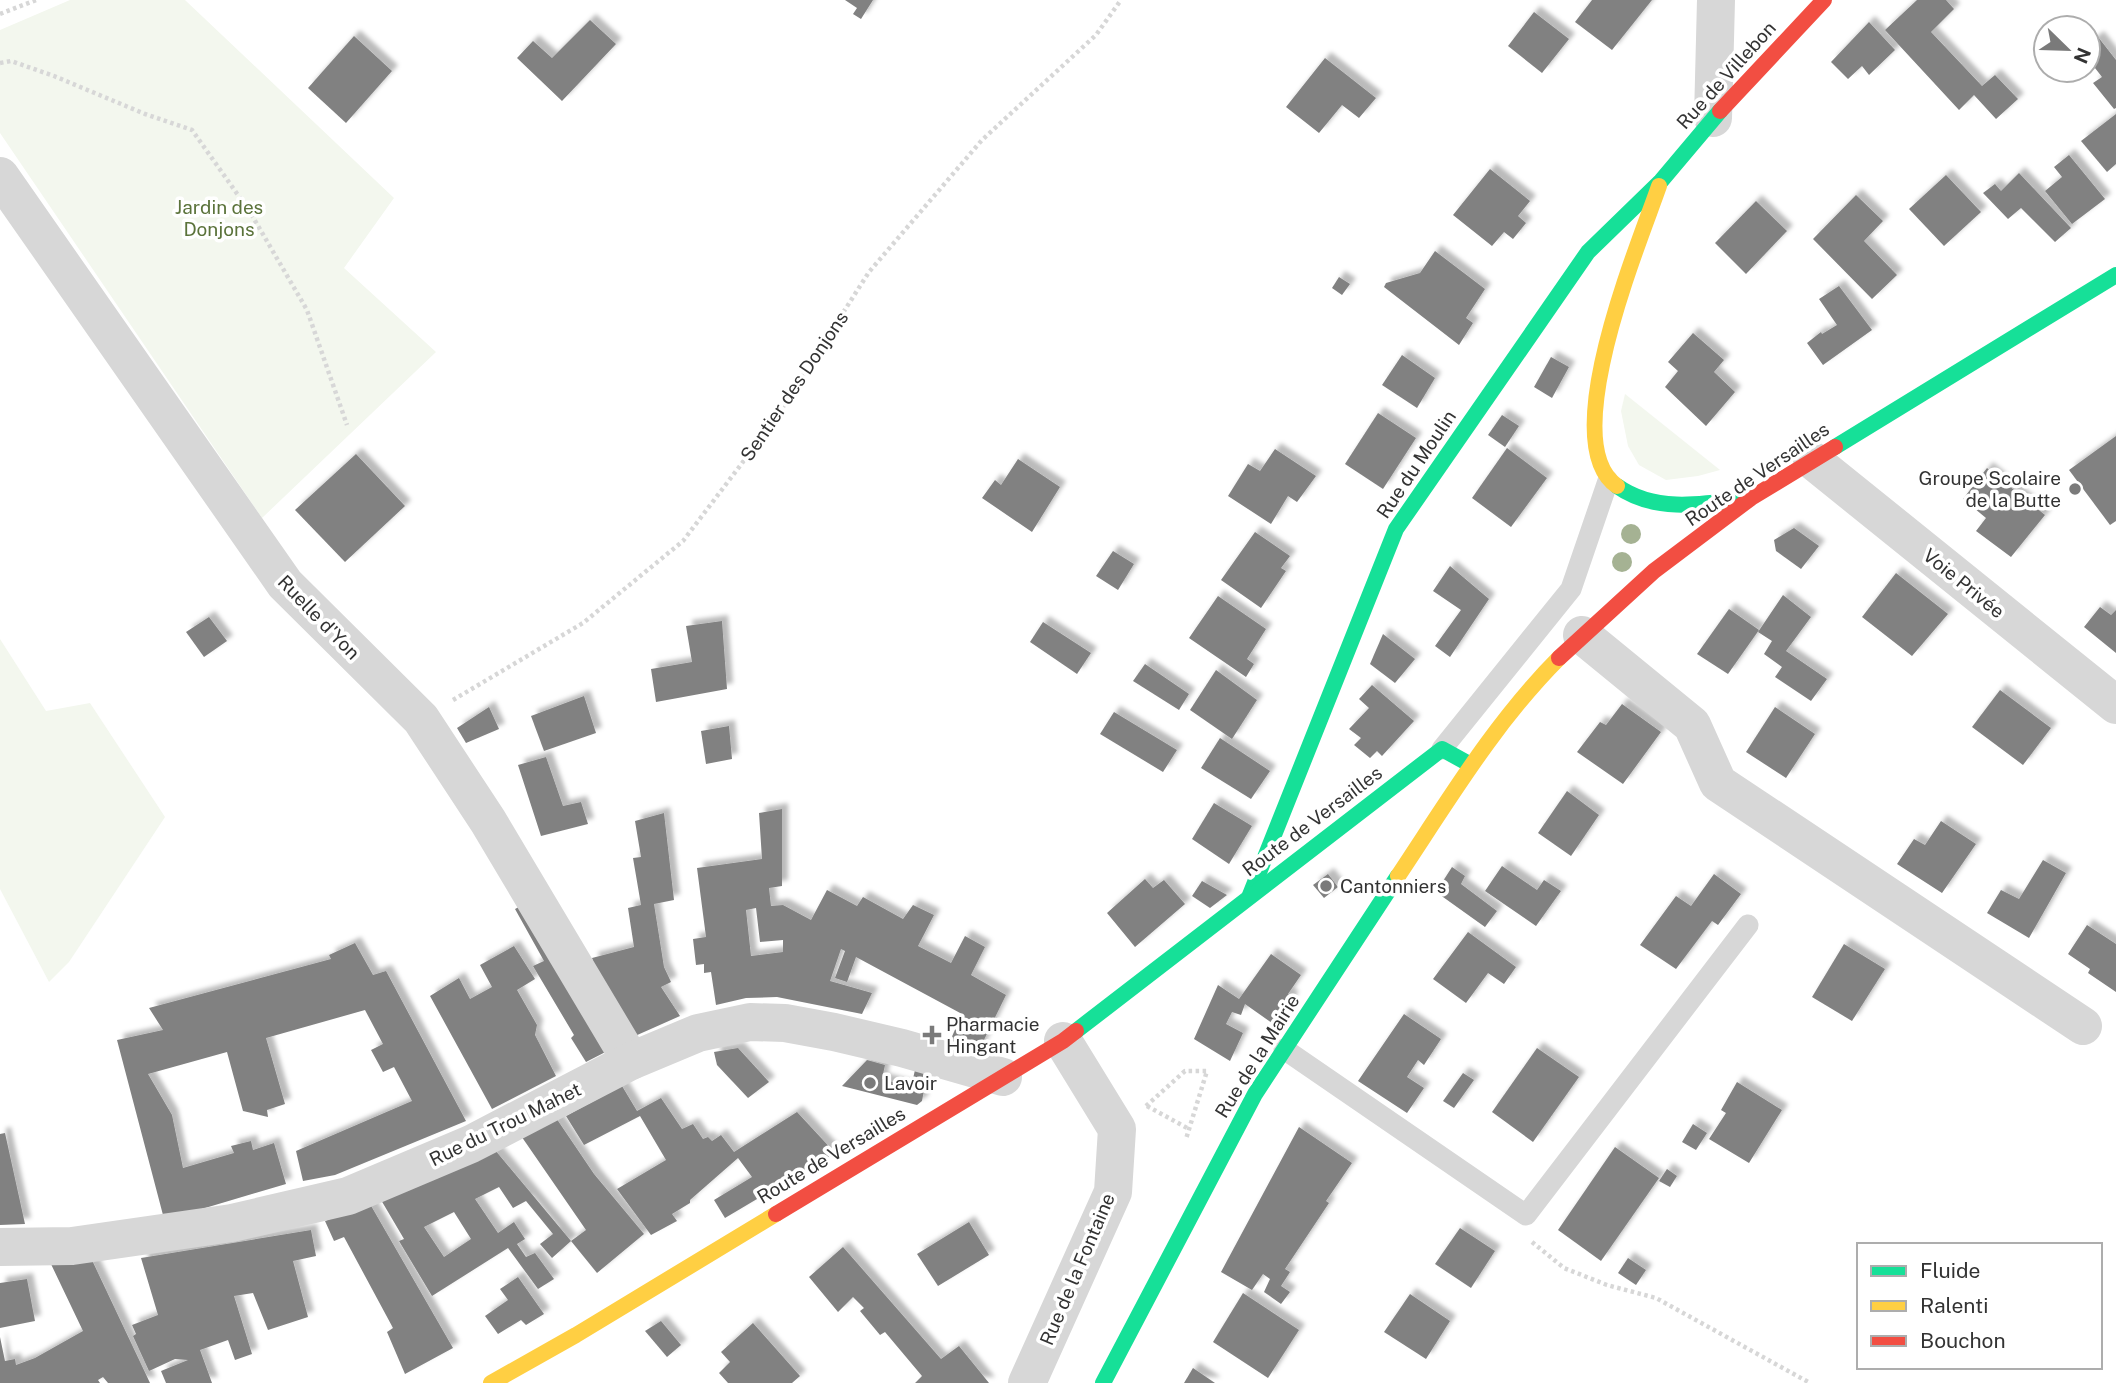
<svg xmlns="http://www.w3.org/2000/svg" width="2116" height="1383" font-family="'Public Sans',sans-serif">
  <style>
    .green { fill: #f3f7ee }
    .building { fill: #818181; fill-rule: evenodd; filter: url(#shadow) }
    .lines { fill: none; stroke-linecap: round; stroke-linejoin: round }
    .path { stroke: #d7d7d7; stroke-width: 4.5; stroke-dasharray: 3.5 3.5; stroke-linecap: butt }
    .lane { stroke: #d7d7d7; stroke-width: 21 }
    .street { stroke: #d7d7d7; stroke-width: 38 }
    .fast { stroke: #16e098; stroke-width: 16 }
    .slow { stroke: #ffcf43; stroke-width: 16 }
    .jam { stroke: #f24e42; stroke-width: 16 }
    .tree { fill: #a5b293 }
    .poi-dot { fill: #7a7a7a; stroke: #fff; stroke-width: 2.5 }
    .labels { text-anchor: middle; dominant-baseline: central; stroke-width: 7; stroke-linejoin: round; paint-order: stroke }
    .street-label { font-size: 19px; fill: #333; stroke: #fff }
    .park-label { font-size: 19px; fill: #5b733b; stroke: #fff }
    .poi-label { font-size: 19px; fill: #333; stroke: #fff; text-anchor: start }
  </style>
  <defs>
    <filter id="shadow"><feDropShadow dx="6" dy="-6" stdDeviation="2" flood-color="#0004"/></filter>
  </defs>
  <rect width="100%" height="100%" fill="#fff"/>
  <g class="green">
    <polygon points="70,0 185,0 394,198 344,268 436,352 262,518 0,133 0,30"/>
    <polygon points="1625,394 1720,470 1698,476 1666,480 1639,465 1628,446 1621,411"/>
    <polygon points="0,639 46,711 90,703 165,817 69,962 49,982 0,889"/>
  </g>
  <g class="building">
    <polygon points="845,0 873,0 861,19 853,14 857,8"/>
    <polygon points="1592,0 1652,0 1612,50 1575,22"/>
    <polygon points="1917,0 1946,0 1954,9 1931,32 1982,86 1995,75 2018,99 1996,119 1974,95 1959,110 1885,30"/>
    <polygon points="1534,12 1569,39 1542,73 1508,46"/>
    <polygon points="590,20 616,44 562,101 517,58 533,41 552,58"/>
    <polygon points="1869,22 1895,50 1869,75 1862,66 1848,79 1831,62"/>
    <polygon points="354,36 392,71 346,123 308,88"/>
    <polygon points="2098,37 2116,60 2116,108 2114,109 2093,83 2102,77 2088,59 2088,45"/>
    <polygon points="1325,58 1376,98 1359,118 1342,105 1319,133 1286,107"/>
    <polygon points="2116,114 2116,164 2107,172 2081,141"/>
    <polygon points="2069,155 2105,199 2072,224 2045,191 2062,177 2054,167"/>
    <polygon points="1490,169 1530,201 1518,216 1526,223 1513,239 1504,232 1492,246 1453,215"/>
    <polygon points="2019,173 2071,228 2055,242 2021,208 2008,219 1983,193 1995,184 2001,191"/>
    <polygon points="1946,175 1981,212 1944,246 1909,209"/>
    <polygon points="1856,195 1883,221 1864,241 1897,275 1872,299 1813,239"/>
    <polygon points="1756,201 1787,231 1746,274 1715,243"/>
    <polygon points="1435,251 1485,289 1466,318 1473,323 1459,345 1384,287 1386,283 1420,273"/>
    <polygon points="1339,277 1350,284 1342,295 1332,288"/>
    <polygon points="1839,286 1872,330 1823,365 1807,343 1821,332 1822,334 1837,325 1819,299"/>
    <polygon points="1693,333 1724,360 1714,372 1735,392 1706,426 1665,387 1678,371 1668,362"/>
    <polygon points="1402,355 1435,378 1417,408 1382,385"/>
    <polygon points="1551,357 1569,367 1552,398 1534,387"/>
    <polygon points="1378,413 1416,438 1383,489 1345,464"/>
    <polygon points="1502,415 1519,426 1505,447 1488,435"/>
    <polygon points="2116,436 2116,521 2110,525 2069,470"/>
    <polygon points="1507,448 1547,478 1511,527 1472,498"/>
    <polygon points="1275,449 1316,476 1297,502 1288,496 1271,524 1228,496 1248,464 1260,471"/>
    <polygon points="356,454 405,506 345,562 295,510"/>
    <polygon points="1018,459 1060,487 1032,532 982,498 995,480 1001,485"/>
    <polygon points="1987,468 2045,515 2011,557 1976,531 1986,518 1963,499"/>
    <polygon points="1794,528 1819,546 1801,569 1776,551 1774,540"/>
    <polygon points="1255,532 1290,556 1281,568 1286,571 1261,608 1221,580"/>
    <polygon points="1113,551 1134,564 1118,590 1096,576"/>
    <polygon points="1450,566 1489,599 1450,657 1435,646 1461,610 1433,591"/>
    <polygon points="1896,573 1948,614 1912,656 1862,617"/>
    <polygon points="1783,595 1811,617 1786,651 1827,679 1811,701 1775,677 1782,667 1764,654 1772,641 1758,632"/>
    <polygon points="1218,596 1266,629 1247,659 1254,664 1246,677 1189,638"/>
    <polygon points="2100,607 2111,615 2116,610 2116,653 2084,627"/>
    <polygon points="1729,609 1759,630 1728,674 1697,654"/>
    <polygon points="209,617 227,641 204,657 186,632"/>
    <polygon points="722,621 727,689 656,702 651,669 692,662 686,626"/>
    <polygon points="1043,622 1091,653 1077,674 1030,642"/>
    <polygon points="1383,634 1415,659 1395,683 1370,664"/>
    <polygon points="1145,664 1189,694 1179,710 1133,681"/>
    <polygon points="1216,670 1257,700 1232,739 1190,710"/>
    <polygon points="1372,685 1414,721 1382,756 1377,751 1370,758 1354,745 1361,738 1349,729 1369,708 1359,699"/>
    <polygon points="2000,690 2051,728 2023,765 1972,727"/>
    <polygon points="584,696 596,733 544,751 531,716"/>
    <polygon points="1622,704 1661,732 1623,784 1577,752 1600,722 1606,725"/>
    <polygon points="489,707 499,729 466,743 457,728"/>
    <polygon points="1775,707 1815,734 1786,778 1746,752"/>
    <polygon points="1114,712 1177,750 1163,772 1100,734"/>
    <polygon points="729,726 732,759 706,764 701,731"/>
    <polygon points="1220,738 1270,771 1251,799 1201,768"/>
    <polygon points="546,757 563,806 581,802 588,824 541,836 518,765"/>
    <polygon points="1567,791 1599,815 1571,856 1538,833"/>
    <polygon points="1214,803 1252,826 1229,864 1192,839"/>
    <path d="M 782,809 L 782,886 L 769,888 L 771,906 L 783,905 L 811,920 L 827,890 L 857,906 L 863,897 L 903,919 L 913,905 L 934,915 L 918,946 L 951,963 L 965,936 L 985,947 L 971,975 L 1006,995 L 979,1050 L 950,1041 L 962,1014 L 856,957 L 847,982 L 835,978 L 845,951 L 841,949 L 830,981 L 872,993 L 862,1014 L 777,997 L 746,998 L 716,1005 L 711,972 L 704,973 L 704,964 L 696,965 L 693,939 L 706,937 L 697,868 L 762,859 L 759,813 ZM 756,908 L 760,942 L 783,940 L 783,952 L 751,956 L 746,910 Z"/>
    <polygon points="664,813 674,900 654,904 664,967 671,982 661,987 680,1016 635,1036 598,978 592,958 634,947 628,908 641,905 633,858 641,857 635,821"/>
    <polygon points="1941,821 1976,844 1942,893 1897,864 1914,839 1925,845"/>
    <polygon points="2043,860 2066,873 2029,938 1987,913 2001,890 2019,899"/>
    <polygon points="1502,866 1537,890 1544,880 1561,891 1536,926 1485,891"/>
    <polygon points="1452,867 1465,876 1461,884 1497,911 1485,927 1436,892"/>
    <polygon points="1328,874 1338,887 1324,898 1313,885"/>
    <polygon points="1714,874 1741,894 1718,925 1712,921 1676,969 1640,945 1676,896 1691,906"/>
    <polygon points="1145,879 1153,888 1164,880 1185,904 1135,947 1107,913"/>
    <polygon points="1202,881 1227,895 1210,908 1192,896"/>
    <polygon points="532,900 619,1045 586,1062 571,1038 574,1035 533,966 544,961 515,909"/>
    <polygon points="2087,925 2116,944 2116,992 2088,973 2090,969 2068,954"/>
    <polygon points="1468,932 1516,967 1504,984 1488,973 1466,1003 1433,979"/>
    <polygon points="355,943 373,975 386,971 466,1121 335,1175 303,1181 296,1151 412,1101 394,1067 383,1072 371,1050 383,1044 365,1010 266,1038 285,1104 267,1110 268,1117 243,1111 227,1052 148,1074 172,1115 183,1168 234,1153 231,1146 251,1141 253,1150 274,1143 286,1184 195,1211 163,1215 117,1040 163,1030 149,1008 331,959 329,955"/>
    <polygon points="1844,944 1885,969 1852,1021 1812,997"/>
    <polygon points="514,946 535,979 517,990 537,1025 535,1035 556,1076 492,1109 430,996 459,978 470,999 492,987 480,965"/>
    <polygon points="1271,954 1301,975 1288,994 1293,997 1283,1012 1288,1015 1279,1028 1245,1004 1241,1015 1232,1012 1226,1024 1243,1033 1230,1061 1194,1039 1218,985 1239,999"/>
    <polygon points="1404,1014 1441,1039 1424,1065 1418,1060 1407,1077 1424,1088 1407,1113 1358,1081"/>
    <polygon points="738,1048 769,1082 748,1098 717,1065 714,1052"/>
    <polygon points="1537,1048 1579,1077 1533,1142 1492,1112"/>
    <polygon points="867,1060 885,1065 882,1079 911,1087 915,1070 927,1073 922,1101 917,1105 842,1086"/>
    <polygon points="1463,1073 1474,1080 1454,1108 1443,1101"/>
    <polygon points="1737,1082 1782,1110 1749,1163 1709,1139 1726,1113 1721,1110"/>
    <polygon points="622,1086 637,1111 661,1098 682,1129 693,1124 703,1139 708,1137 712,1141 721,1135 734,1152 797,1112 835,1153 725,1218 714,1200 752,1177 738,1158 690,1200 690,1203 672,1214 677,1221 651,1235 617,1189 666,1160 640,1116 584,1145 566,1116"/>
    <path d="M 552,1112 L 594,1174 L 644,1234 L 597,1273 L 571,1241 L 552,1258 L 540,1244 L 553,1234 L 526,1201 L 513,1208 L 499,1187 L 475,1199 L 498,1233 L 514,1222 L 525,1239 L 517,1244 L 526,1257 L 535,1253 L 554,1279 L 538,1289 L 508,1248 L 432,1296 L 399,1241 L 404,1239 L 381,1200 L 490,1144 L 571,1241 L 586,1230 L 517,1130 ZM 454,1212 L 471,1239 L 444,1257 L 424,1227 Z"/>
    <polygon points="1693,1124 1707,1133 1696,1150 1682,1142"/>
    <polygon points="1299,1127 1352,1163 1326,1201 1329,1203 1285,1269 1290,1272 1281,1286 1290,1292 1281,1304 1264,1292 1270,1279 1263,1274 1252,1290 1221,1272"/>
    <polygon points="5,1133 25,1224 0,1225 0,1134"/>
    <polygon points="1615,1147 1659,1178 1601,1261 1558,1230"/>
    <polygon points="1667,1169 1677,1176 1670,1187 1659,1181"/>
    <polygon points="370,1204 453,1348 405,1374 387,1332 393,1328 344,1237 334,1241 325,1221"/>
    <polygon points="969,1222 989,1255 938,1286 917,1254"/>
    <polygon points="1460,1228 1495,1251 1471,1288 1435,1264"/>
    <polygon points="311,1230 316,1256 293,1261 308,1317 268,1330 253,1293 234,1296 252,1354 235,1360 228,1340 200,1350 212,1383 166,1383 161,1371 188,1360 175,1359 149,1371 133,1336 136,1334 132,1325 158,1315 141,1258"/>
    <polygon points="843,1247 941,1359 959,1346 989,1383 915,1383 922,1376 885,1332 880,1335 860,1311 864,1308 853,1297 838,1312 809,1277"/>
    <polygon points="90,1256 150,1383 108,1383 103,1377 98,1380 100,1383 0,1383 0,1337 5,1361 15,1359 16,1365 35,1358 83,1331 50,1262"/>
    <polygon points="1628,1258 1646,1270 1636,1285 1618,1273"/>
    <polygon points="518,1277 544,1314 526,1325 521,1320 498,1334 485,1316 508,1300 500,1289"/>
    <polygon points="27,1279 35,1321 0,1328 0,1283"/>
    <polygon points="1243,1293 1299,1330 1268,1378 1213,1342"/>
    <polygon points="1410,1294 1450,1321 1426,1359 1384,1332"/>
    <polygon points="661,1321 681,1345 667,1357 645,1331"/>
    <polygon points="753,1323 800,1376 792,1383 728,1383 719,1373 730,1362 721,1352"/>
    <polygon points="1193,1368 1215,1383 1184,1383"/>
  </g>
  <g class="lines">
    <g class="path">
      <polyline points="0,14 36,0"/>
      <polyline points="0,63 11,61 54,76 145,114 192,130 250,212 307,310 347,425"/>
      <polyline points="453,700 583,623 683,541 774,421 869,272 982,140 1096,35 1121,0"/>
      <polyline points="1146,1106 1185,1071 1207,1071 1186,1139"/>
      <polyline points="1147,1106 1189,1129"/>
      <polyline points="1532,1242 1564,1268 1607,1285 1656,1298 1810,1383"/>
    </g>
    <g class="lane">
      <polyline points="1442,749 1571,589 1608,481"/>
      <polyline points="1284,1049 1526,1215 1748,925"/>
    </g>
    <g class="street">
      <polyline points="1713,118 1716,0"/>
      <polyline points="0,176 285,584 421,719 488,821 631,1061"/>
      <polyline points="1812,460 2116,705"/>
      <polyline points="1582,635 1692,725 1718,783 2083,1026"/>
      <polyline points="0,1247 72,1246 232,1223 348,1196 471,1144 631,1061 698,1033 750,1022 785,1023 834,1032 902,1048 1003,1077"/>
      <polyline points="1027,1383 1113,1192 1117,1129 1063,1041"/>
    </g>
    <g class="fast">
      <polyline points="1835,447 2116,275"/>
      <path d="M 1617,486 C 1656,514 1706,504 1750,498"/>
      <polyline points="1250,895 1396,529 1588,252 1661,181 1720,111"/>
      <polyline points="1076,1031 1442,749 1471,765"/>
      <polyline points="1103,1383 1255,1094 1398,876"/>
    </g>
    <g class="slow">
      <path d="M 1617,486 C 1555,443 1639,244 1659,186"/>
      <path d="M 1398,876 C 1448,801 1495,722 1559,658"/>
      <polyline points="491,1383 576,1335 776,1214"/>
    </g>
    <g class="jam">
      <polyline points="1720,111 1824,0"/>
      <polyline points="1559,658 1654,571 1751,498 1835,447"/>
      <polyline points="776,1214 1063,1041 1076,1031"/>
    </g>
  </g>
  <g class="tree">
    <circle cx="1631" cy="534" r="10"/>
    <circle cx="1622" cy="562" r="10"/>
  </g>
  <g class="poi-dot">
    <circle cx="2075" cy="489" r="7"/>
    <circle cx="1326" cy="886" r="7"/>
    <path d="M928.5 1024.5h7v7h7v7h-7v7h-7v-7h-7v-7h7z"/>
    <circle cx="870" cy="1083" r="7"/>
  </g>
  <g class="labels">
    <g class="street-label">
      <text transform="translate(1726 75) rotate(-48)">Rue de Villebon</text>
      <text transform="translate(794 386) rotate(-56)">Sentier des Donjons</text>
      <text transform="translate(1416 464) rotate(-56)">Rue du Moulin</text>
      <text transform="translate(1757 474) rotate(-34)">Route de Versailles</text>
      <text transform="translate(1964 583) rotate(39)">Voie Privée</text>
      <text transform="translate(319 617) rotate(46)">Ruelle d'Yon</text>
      <text transform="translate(1312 821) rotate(-37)">Route de Versailles</text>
      <text transform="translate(1257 1056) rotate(-58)">Rue de la Mairie</text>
      <text transform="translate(505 1124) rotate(-26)">Rue du Trou Mahet</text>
      <text transform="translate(831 1155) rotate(-31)">Route de Versailles</text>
      <text transform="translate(1077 1269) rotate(-67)">Rue de la Fontaine</text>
    </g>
    <g class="park-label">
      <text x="219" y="207">Jardin des<tspan x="219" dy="22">Donjons</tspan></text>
    </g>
    <g class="poi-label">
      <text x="2061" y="478" text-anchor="end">Groupe Scolaire<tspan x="2061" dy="22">de la Butte</tspan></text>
      <text x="1340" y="886">Cantonniers</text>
      <text x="946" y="1024">Pharmacie<tspan x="946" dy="22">Hingant</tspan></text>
      <text x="884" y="1083">Lavoir</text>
    </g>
  </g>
  <rect x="1857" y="1243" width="245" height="126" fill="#ffffff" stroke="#adadad" stroke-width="2"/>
  <rect x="1871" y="1266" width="35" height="10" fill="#16e098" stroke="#adadad" stroke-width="2"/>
  <text x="1920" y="1278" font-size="21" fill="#333333">Fluide</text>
  <rect x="1871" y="1301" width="35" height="10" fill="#ffcf43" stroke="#adadad" stroke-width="2"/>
  <text x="1920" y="1313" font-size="21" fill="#333333">Ralenti</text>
  <rect x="1871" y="1336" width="35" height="10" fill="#f24e42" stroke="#adadad" stroke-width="2"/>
  <text x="1920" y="1348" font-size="21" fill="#333333">Bouchon</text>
  <g transform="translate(2067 49) rotate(113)"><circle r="33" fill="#ffffff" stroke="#adadad" stroke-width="2"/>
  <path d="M0-5L12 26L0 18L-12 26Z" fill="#7a7a7a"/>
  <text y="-10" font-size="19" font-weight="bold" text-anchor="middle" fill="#333333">N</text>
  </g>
</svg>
